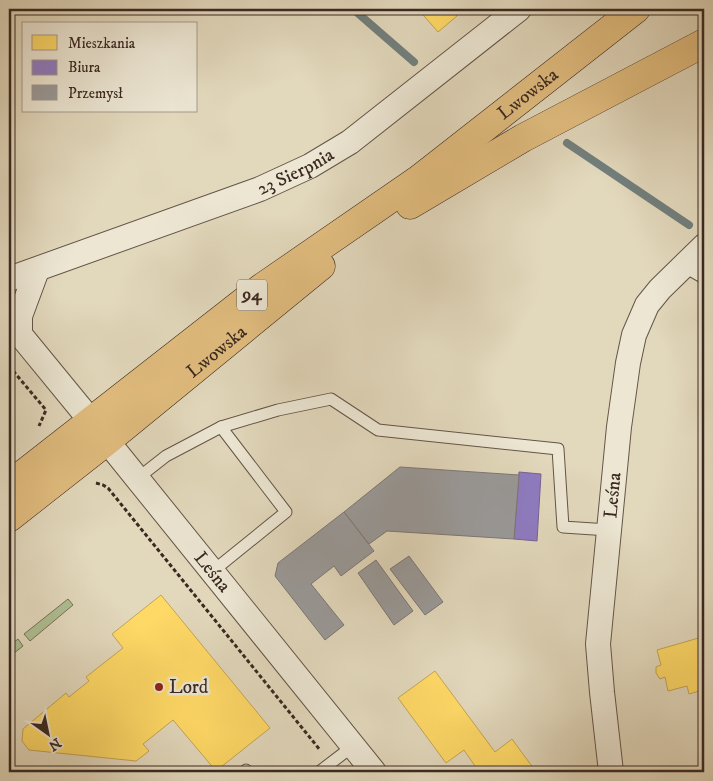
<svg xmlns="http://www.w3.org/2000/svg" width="713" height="781" font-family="'IM FELL DW Pica',serif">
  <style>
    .green { fill: #afbf93; stroke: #74745a }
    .homes { fill: #ffd966; stroke: #c4a452 }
    .offices { fill: #8e7cc3; stroke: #756393 }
    .industry { fill: #999; stroke: #7c7775 }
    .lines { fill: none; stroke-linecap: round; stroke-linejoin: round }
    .stream { stroke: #727f7d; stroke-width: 8 }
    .service-casing { stroke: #645548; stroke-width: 13 }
    .minor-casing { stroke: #645548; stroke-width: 26 }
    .primary-casing { stroke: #3a2922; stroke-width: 29 }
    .path { stroke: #3a2922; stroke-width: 3; stroke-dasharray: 4 2.5; stroke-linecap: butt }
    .service { stroke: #ece6d3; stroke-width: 11 }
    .minor { stroke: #ece6d3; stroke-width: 24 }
    .primary { stroke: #e1bc7e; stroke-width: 28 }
    .poi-dot { fill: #8f2418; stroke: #ece6d3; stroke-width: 2 }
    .labels { text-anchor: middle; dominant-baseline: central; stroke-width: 5; stroke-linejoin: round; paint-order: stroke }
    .shield { fill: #ece6d3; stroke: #6f6257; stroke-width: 1 }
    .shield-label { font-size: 18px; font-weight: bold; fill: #3a2922 }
    .street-label { font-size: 19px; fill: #3a2922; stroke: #ece6d3 }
    .poi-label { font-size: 19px; fill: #3a2922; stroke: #ece6d3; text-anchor: start }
  </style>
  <rect width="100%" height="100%" fill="#e2d8bc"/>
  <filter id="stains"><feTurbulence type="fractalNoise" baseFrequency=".004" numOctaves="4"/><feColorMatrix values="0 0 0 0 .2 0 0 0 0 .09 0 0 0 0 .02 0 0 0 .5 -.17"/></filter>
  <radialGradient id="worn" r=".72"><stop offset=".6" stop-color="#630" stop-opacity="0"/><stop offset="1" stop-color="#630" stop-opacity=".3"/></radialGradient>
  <g class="green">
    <polygon points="68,599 73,605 30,641 24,634"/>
    <polygon points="18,639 23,646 9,657 9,646"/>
  </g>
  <g class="homes">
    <polygon points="418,9 451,9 457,16 438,32"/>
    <polygon points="161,595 270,728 216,771 173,720 143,744 149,751 136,761 29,750 22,741 23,729 66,693 69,697 89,681 86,677 123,648 112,634"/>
    <polygon points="704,625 704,681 701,682 703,690 689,694 687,686 668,691 665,677 660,679 656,673 656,667 661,665 657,650 702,637 699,626"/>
    <polygon points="435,671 495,752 512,739 534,769 529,772 476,772 473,768 475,766 464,750 446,763 398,698"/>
  </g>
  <polygon class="offices" points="519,472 541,474 537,541 514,539"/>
  <g class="industry">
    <polygon points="400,467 519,475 514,539 387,531 369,544 344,512"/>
    <polygon points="344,512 374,551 341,576 334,566 311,584 344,625 325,640 275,576 278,563"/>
    <polygon points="409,556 443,602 425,615 390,569"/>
    <polygon points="376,560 413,611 394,625 358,573"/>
  </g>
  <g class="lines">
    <g class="stream">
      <polyline points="353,9 414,62"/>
      <polyline points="567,143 689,225"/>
    </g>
    <defs>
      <g id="service">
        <polyline points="683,266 704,278"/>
        <polyline points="221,427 278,410 331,399 378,430 558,449 563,527 609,530"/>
        <polyline points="138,478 166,456 221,427 286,512 213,571"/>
        <polyline points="246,770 248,772"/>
        <polyline points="319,772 353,746"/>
      </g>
      <g id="minor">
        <path id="s1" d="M 9,279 L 260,189 L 310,166 L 350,142 L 519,9"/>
        <polyline points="9,321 91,421"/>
        <polyline points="20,335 20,316 37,270"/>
        <path id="s2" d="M 107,441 L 374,772"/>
        <path id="s3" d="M 611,772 L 602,692 L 598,644 L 619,427 L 628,363 L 634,335 L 647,305 L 660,289 L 704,246"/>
      </g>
      <g id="primary">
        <polyline points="410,205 523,138 704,43"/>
        <path id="s4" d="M 9,485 L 261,288 L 419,179 L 636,9"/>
        <path id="s5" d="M 9,518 L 107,441 L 321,266"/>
      </g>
    </defs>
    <use href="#service" class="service-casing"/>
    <use href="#minor" class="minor-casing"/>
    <use href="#primary" class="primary-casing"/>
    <g class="path">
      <polyline points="9,366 46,410 39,426"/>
      <polyline points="96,483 103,485 108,488 320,750"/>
    </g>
    <use href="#service" class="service"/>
    <use href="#minor" class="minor"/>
    <use href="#primary" class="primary"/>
  </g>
  <circle class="poi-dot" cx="159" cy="687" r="5"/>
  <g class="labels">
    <rect class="shield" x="237" y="279.5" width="30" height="31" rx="4"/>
    <g class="shield-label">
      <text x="252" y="295">94</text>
    </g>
    <g class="street-label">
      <text stroke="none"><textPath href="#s4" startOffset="650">Lwowska</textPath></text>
      <text stroke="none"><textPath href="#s1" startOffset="306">23 Sierpnia</textPath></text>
      <text stroke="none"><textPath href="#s5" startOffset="266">Lwowska</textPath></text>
      <text stroke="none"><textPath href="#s3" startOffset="278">Leśna</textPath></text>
      <text stroke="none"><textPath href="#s2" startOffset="168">Leśna</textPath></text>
    </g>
    <g class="poi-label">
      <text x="169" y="687">Lord</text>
    </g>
  </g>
  <rect width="713" height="781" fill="none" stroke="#e2d8bc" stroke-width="30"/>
  <rect x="10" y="10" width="693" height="761" fill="none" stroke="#3a2922" stroke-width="2.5"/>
  <rect x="15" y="15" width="683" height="751" fill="none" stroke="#3a2922"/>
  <rect x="22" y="22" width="175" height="90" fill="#ece6d3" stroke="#a59a8c"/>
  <rect x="32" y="35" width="25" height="15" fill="#ffd966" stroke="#a59a8c"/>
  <text x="68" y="48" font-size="15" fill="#3a2922">Mieszkania</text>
  <rect x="32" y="60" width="25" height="15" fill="#8e7cc3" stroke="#a59a8c"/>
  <text x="68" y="72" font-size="15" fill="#3a2922">Biura</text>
  <rect x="32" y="85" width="25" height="15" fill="#999999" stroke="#a59a8c"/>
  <text x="68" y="98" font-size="15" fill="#3a2922">Przemysł</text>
  <g transform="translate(48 734) rotate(147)" stroke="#ece6d3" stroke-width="4" paint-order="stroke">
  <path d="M0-4L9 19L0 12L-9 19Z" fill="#3a2922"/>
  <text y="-8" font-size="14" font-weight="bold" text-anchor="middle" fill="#3a2922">N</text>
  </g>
  <rect width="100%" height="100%" filter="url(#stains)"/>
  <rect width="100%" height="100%" fill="url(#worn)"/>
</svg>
